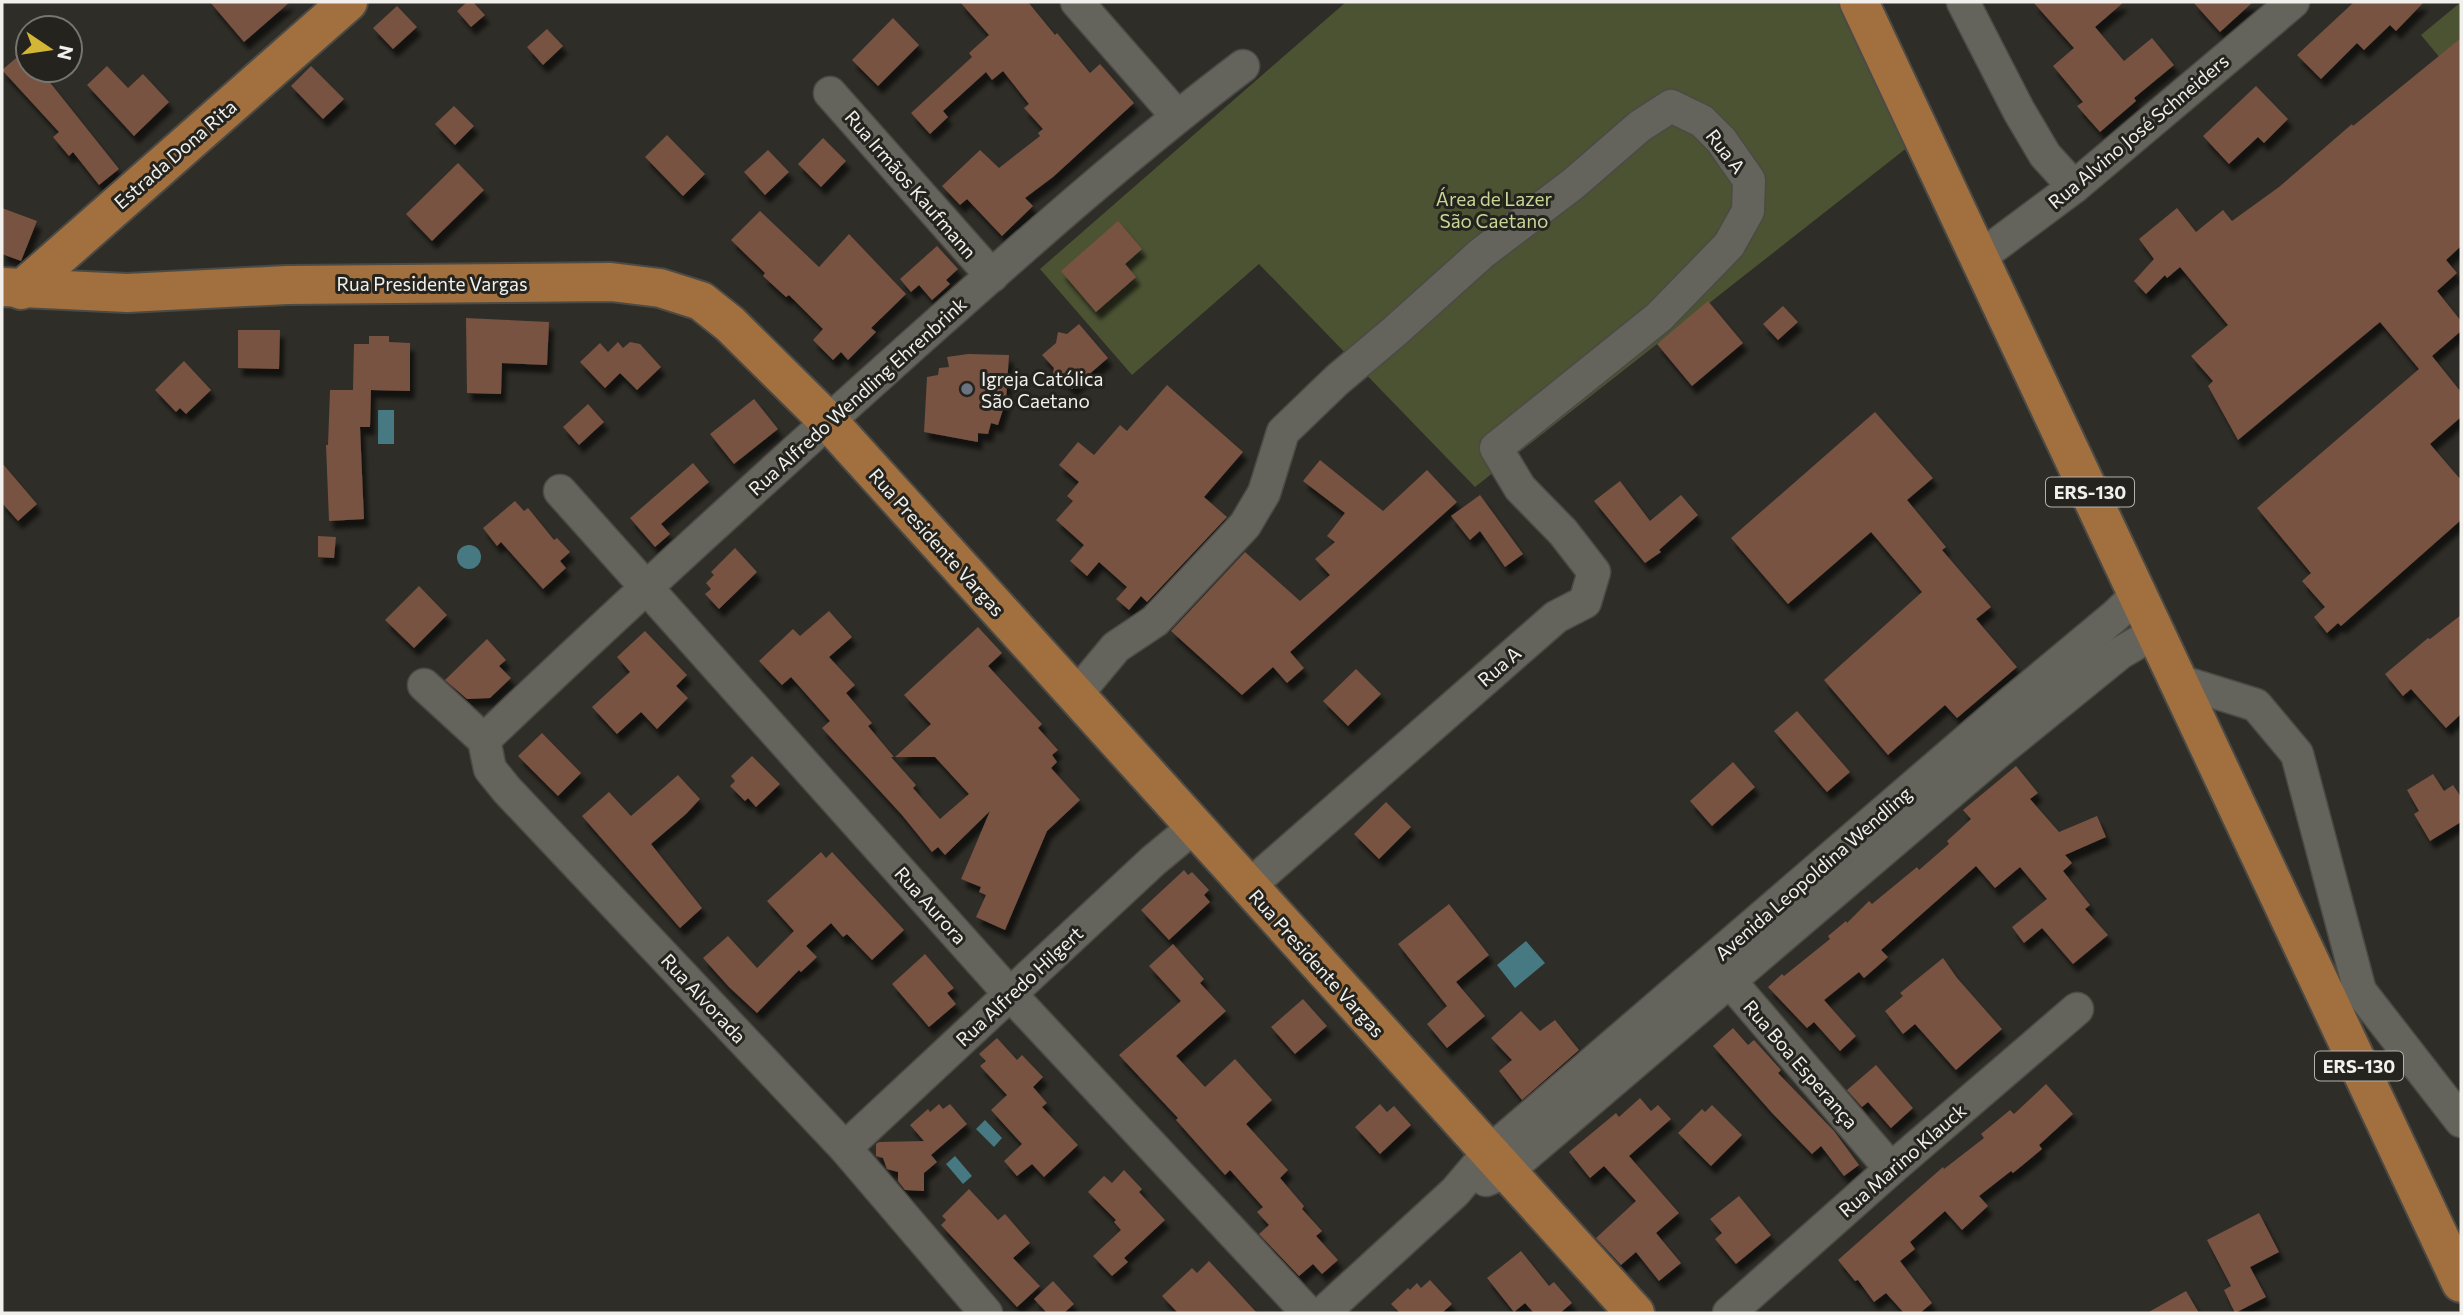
<svg xmlns="http://www.w3.org/2000/svg" width="2463" height="1315" font-family="Commissioner,sans-serif">
  <style>
    .green { fill: #4c5333 }
    .water { fill: #477983 }
    .building { fill: #785243; filter: url(#shadow) }
    .lines { fill: none; stroke-linecap: round; stroke-linejoin: round }
    .minor-casing { stroke: #4b4a44; stroke-width: 35 }
    .major-casing { stroke: #4b4a44; stroke-width: 42 }
    .minor { stroke: #64635c; stroke-width: 32 }
    .major { stroke: #a26f3f; stroke-width: 38 }
    .worship-dot { fill: #6b7280; stroke: #24231d; stroke-width: 2.5 }
    .labels { text-anchor: middle; dominant-baseline: central; stroke-width: 6; stroke-linejoin: round; paint-order: stroke }
    .shield { fill: #24231d; stroke: #b4b2ae; stroke-width: 2 }
    .shield-label { font-size: 18px; font-weight: bold; fill: #f1f0ec }
    .street-label { font-size: 19px; fill: #f1f0ec; stroke: #24231d }
    .park-label { font-size: 19px; fill: #c8d696; stroke: #24231d }
    .poi-label { font-size: 19px; fill: #f1f0ec; stroke: #24231d; text-anchor: start }
  </style>
  <defs>
    <filter id="shadow"><feDropShadow dx="4.5" dy="8" stdDeviation="2" flood-color="#0009"/></filter>
  </defs>
  <rect width="100%" height="100%" fill="#2e2d27"/>
  <g class="green">
    <polygon points="1346,2 1859,2 1922,136 1475,487 1259,264 1132,375 1040,269"/>
    <polygon points="2461,2 2461,83 2421,35"/>
  </g>
  <g class="water">
    <rect x="378" y="410" width="16" height="34"/>
    <circle cx="469" cy="557" r="12"/>
    <polygon points="1526,941 1545,963 1515,988 1497,965"/>
    <polygon points="985,1120 1002,1138 994,1147 976,1129"/>
    <polygon points="955,1156 972,1176 963,1184 946,1164"/>
  </g>
  <g class="building">
    <polygon points="210,2 290,2 244,42"/>
    <polygon points="467,2 473,2 485,15 471,27 457,11"/>
    <polygon points="960,2 1028,2 1055,35 1057,33 1090,73 1100,64 1134,103 1053,177 1025,198 1033,206 1002,236 967,199 960,205 942,186 980,150 999,168 1040,136 1038,133 1043,129 1024,108 1029,104 1003,71 992,80 986,72 943,111 948,117 930,134 911,113 972,57 969,53 989,35"/>
    <polygon points="2033,2 2124,2 2095,27 2124,61 2152,38 2174,65 2134,98 2136,101 2100,132 2077,106 2083,102 2053,66 2074,48"/>
    <polygon points="2193,2 2253,2 2220,32"/>
    <polygon points="2354,2 2424,2 2396,31 2390,25 2364,50 2357,43 2321,79 2297,55"/>
    <polygon points="397,6 417,27 393,49 373,28"/>
    <polygon points="893,18 919,45 878,86 852,60"/>
    <polygon points="547,29 563,46 543,65 527,47"/>
    <polygon points="2461,38 2461,246 2446,260 2457,273 2437,291 2461,321 2461,331 2432,356 2461,392 2461,417 2430,444 2461,480 2461,520 2341,626 2338,623 2327,633 2314,617 2325,607 2302,581 2311,573 2257,508 2419,369 2380,322 2238,440 2208,386 2213,381 2191,356 2228,325 2180,267 2167,278 2165,275 2146,294 2134,281 2154,259 2139,239 2177,208 2196,232 2223,210 2232,221 2279,187 2352,124 2353,126"/>
    <polygon points="28,48 28,70 40,70 119,169 99,185 73,152 69,156 53,137 59,132 2,70"/>
    <polygon points="107,66 128,88 143,74 169,102 134,136 87,85"/>
    <polygon points="311,66 344,99 323,119 291,86"/>
    <polygon points="2256,86 2288,119 2264,143 2258,137 2229,164 2203,136"/>
    <polygon points="454,106 474,126 455,145 435,124"/>
    <polygon points="667,135 705,174 683,196 645,157"/>
    <polygon points="823,138 846,161 821,187 798,164"/>
    <polygon points="768,150 789,172 765,195 744,172"/>
    <polygon points="458,163 484,190 432,241 406,214"/>
    <polygon points="2,208 37,221 21,261 2,254"/>
    <polygon points="760,211 819,267 849,234 906,294 871,328 876,332 848,360 841,352 833,360 813,340 823,329 789,295 786,297 763,276 765,273 731,240"/>
    <polygon points="1118,221 1142,249 1125,264 1136,277 1096,312 1061,271"/>
    <polygon points="937,246 958,269 946,280 950,284 932,300 919,285 911,292 900,279"/>
    <polygon points="1708,301 1743,343 1692,386 1657,344"/>
    <polygon points="1783,306 1798,322 1778,340 1763,324"/>
    <polygon points="466,318 549,322 547,365 502,363 501,394 467,393"/>
    <polygon points="1079,324 1108,358 1072,389 1063,380 1052,378 1054,368 1042,355 1056,343 1058,332 1067,334"/>
    <polygon points="238,330 280,330 279,369 238,368"/>
    <polygon points="369,336 389,336 389,342 410,343 410,391 371,390 370,427 360,427 364,519 329,521 326,445 328,445 330,390 353,390 354,344 369,344"/>
    <polygon points="618,342 623,348 630,342 640,344 661,367 637,390 620,373 605,388 580,362 600,343 608,352"/>
    <polygon points="968,354 1009,355 1006,400 998,425 991,423 988,434 978,433 978,442 924,432 927,377 938,375 939,368 949,367 947,357"/>
    <polygon points="184,361 211,390 186,414 180,408 176,412 155,390"/>
    <polygon points="1167,385 1243,452 1204,497 1227,517 1147,602 1141,596 1129,610 1116,599 1127,587 1099,562 1087,576 1070,561 1084,545 1056,520 1073,501 1067,496 1079,482 1059,465 1078,442 1094,455 1120,425 1127,431"/>
    <polygon points="754,399 778,429 734,464 710,434"/>
    <polygon points="588,404 604,422 579,445 563,427"/>
    <polygon points="1875,412 1933,478 1907,500 1946,547 1942,550 1991,607 1976,619 2017,667 1957,718 1945,705 1888,755 1824,680 1922,592 1871,532 1788,604 1731,538"/>
    <polygon points="1320,460 1383,511 1427,470 1457,502 1290,652 1304,668 1287,683 1273,667 1242,695 1171,631 1245,552 1300,601 1330,575 1315,559 1335,542 1327,536 1345,513 1303,481"/>
    <polygon points="2,463 37,504 18,521 2,503"/>
    <polygon points="693,463 709,482 661,524 670,534 655,547 630,518"/>
    <polygon points="1620,481 1650,521 1681,495 1698,515 1659,550 1661,552 1645,563 1594,501"/>
    <polygon points="1480,495 1523,554 1505,567 1480,531 1470,540 1451,516"/>
    <polygon points="515,501 524,511 528,508 554,540 557,538 570,552 560,561 566,568 543,589 501,542 497,546 483,528"/>
    <polygon points="318,536 336,537 334,558 318,557"/>
    <polygon points="735,548 757,572 719,609 705,594 711,589 706,583 714,575 711,572"/>
    <polygon points="419,586 447,615 414,648 385,620"/>
    <polygon points="829,611 852,637 829,657 855,685 846,693 872,723 868,726 894,757 891,757 916,785 913,788 940,819 969,794 935,757 895,757 931,724 904,695 978,627 1002,653 988,666 1042,724 1038,728 1058,750 1052,755 1057,762 1051,768 1080,800 1047,831 1005,930 976,917 986,895 979,892 981,887 961,879 990,811 945,855 938,847 932,852 902,815 822,728 830,721 791,677 782,685 759,661 793,629 800,636"/>
    <polygon points="2461,615 2461,714 2446,728 2411,689 2403,696 2385,674 2428,638 2430,639"/>
    <polygon points="645,631 687,675 676,686 688,698 657,729 641,712 617,734 592,707 630,672 617,657"/>
    <polygon points="487,639 506,660 499,666 511,678 490,698 467,699 445,680"/>
    <polygon points="1356,669 1381,694 1348,726 1323,701"/>
    <polygon points="1797,711 1850,772 1827,792 1774,731"/>
    <polygon points="542,733 581,773 558,796 518,756"/>
    <polygon points="752,756 780,784 756,807 748,798 745,801 730,786 735,781 731,776"/>
    <polygon points="1733,762 1755,787 1712,826 1690,801"/>
    <polygon points="2016,766 2038,793 2030,799 2059,832 2097,816 2106,837 2065,855 2072,863 2063,871 2090,905 2085,909 2108,935 2073,964 2042,928 2024,943 2012,927 2047,899 2020,867 1995,888 1976,866 1881,950 1888,957 1864,978 1859,972 1824,1000 1856,1036 1840,1051 1814,1022 1807,1028 1768,987 1782,974 1784,976 1830,939 1828,936 1846,921 1847,923 1869,901 1872,904 1917,867 1919,870 1949,844 1947,841 1971,819 1963,810"/>
    <polygon points="2433,774 2444,791 2453,785 2461,797 2461,822 2430,841 2414,814 2419,811 2407,790"/>
    <polygon points="678,775 700,799 686,814 651,844 702,908 680,928 582,816 609,792 631,816"/>
    <polygon points="1386,802 1411,827 1379,859 1354,834"/>
    <polygon points="821,852 826,858 832,852 904,930 872,960 847,934 843,937 831,923 806,946 817,957 801,972 799,970 757,1013 729,987 703,958 728,936 757,968 794,931 767,901"/>
    <polygon points="1184,870 1188,875 1192,872 1209,890 1204,895 1210,902 1169,940 1141,910"/>
    <polygon points="1449,904 1489,955 1456,982 1485,1016 1447,1048 1427,1024 1447,1006 1398,944"/>
    <polygon points="1173,944 1204,979 1200,983 1226,1011 1176,1056 1205,1087 1235,1059 1272,1100 1246,1124 1288,1170 1280,1178 1304,1206 1302,1209 1322,1231 1316,1236 1338,1260 1322,1274 1313,1264 1299,1276 1259,1234 1269,1225 1257,1212 1263,1207 1230,1170 1225,1175 1176,1120 1178,1118 1119,1055 1181,1001 1149,966"/>
    <polygon points="925,954 954,988 947,993 956,1004 929,1027 892,984"/>
    <polygon points="1943,958 1957,978 2002,1029 1956,1070 1915,1024 1903,1034 1885,1011 1903,996 1900,993"/>
    <polygon points="1303,999 1327,1026 1295,1054 1271,1027"/>
    <polygon points="1521,1011 1540,1031 1555,1020 1579,1050 1522,1100 1499,1071 1512,1060 1491,1038"/>
    <polygon points="1733,1028 1748,1045 1754,1040 1781,1070 1778,1073 1834,1131 1859,1165 1844,1176 1821,1146 1812,1154 1773,1114 1713,1046"/>
    <polygon points="997,1038 1017,1060 1022,1055 1043,1077 1033,1087 1047,1103 1042,1107 1078,1145 1044,1177 1032,1164 1017,1176 1004,1161 1022,1144 991,1110 1007,1095 980,1066 986,1061 979,1054"/>
    <polygon points="1876,1065 1913,1108 1891,1128 1868,1102 1862,1107 1847,1090"/>
    <polygon points="2046,1084 2073,1114 2039,1145 2042,1149 2013,1173 2011,1171 1979,1196 1988,1206 1962,1230 1945,1211 1910,1242 1915,1249 1900,1261 1932,1303 1920,1313 1904,1313 1886,1293 1874,1302 1858,1280 1855,1281 1838,1260 1943,1167 1944,1169 1984,1138 1981,1134 2010,1110 2014,1114"/>
    <polygon points="1640,1098 1651,1111 1658,1105 1671,1119 1629,1156 1679,1213 1656,1233 1681,1263 1659,1281 1636,1252 1621,1265 1596,1238 1636,1201 1604,1166 1590,1178 1569,1152 1616,1113 1619,1117"/>
    <polygon points="939,1104 943,1109 950,1104 967,1124 931,1155 937,1162 924,1173 924,1191 905,1190 898,1181 898,1172 887,1169 883,1158 876,1156 876,1144 879,1142 924,1141 910,1125 928,1109 930,1112"/>
    <polygon points="1380,1104 1387,1112 1394,1106 1411,1125 1380,1154 1355,1127"/>
    <polygon points="1712,1105 1742,1135 1711,1166 1678,1133 1702,1109 1705,1112"/>
    <polygon points="1124,1170 1142,1189 1139,1192 1165,1220 1124,1258 1128,1262 1112,1276 1093,1256 1121,1230 1114,1222 1116,1220 1088,1192 1104,1176 1112,1183"/>
    <polygon points="969,1189 998,1220 1005,1214 1030,1243 1013,1258 1040,1286 1017,1307 941,1225 946,1220 942,1216"/>
    <polygon points="1739,1196 1771,1235 1736,1264 1715,1239 1722,1233 1710,1219"/>
    <polygon points="2259,1213 2279,1252 2250,1267 2266,1297 2235,1313 2224,1290 2231,1286 2207,1240"/>
    <polygon points="1521,1251 1549,1286 1554,1282 1572,1303 1560,1313 1534,1313 1525,1303 1514,1312 1487,1278"/>
    <polygon points="1209,1261 1257,1313 1178,1313 1162,1296 1192,1268 1197,1273"/>
    <polygon points="1430,1280 1452,1304 1442,1313 1400,1313 1391,1304 1408,1288 1410,1290 1417,1283 1421,1288"/>
    <polygon points="1053,1281 1074,1304 1064,1313 1047,1313 1034,1299"/>
    <polygon points="2186,1291 2199,1313 2147,1313"/>
  </g>
  <g class="lines">
    <defs>
      <g id="minor">
        <polyline points="1077,2 1177,116"/>
        <polyline points="1963,2 2019,111 2045,155 2074,187"/>
        <polyline points="830,93 992,276"/>
        <polyline points="1980,257 2074,187 2293,2"/>
        <polyline points="560,491 1010,994 1308,1313"/>
        <polyline points="2179,681 2256,705 2297,754 2360,991 2461,1121"/>
        <polyline points="424,685 484,740 490,769 507,790 845,1148 986,1313"/>
        <polyline points="1076,695 1116,647 1155,621 1245,525 1264,493 1283,432 1337,380 1394,332 1482,253 1573,184 1640,126 1671,106 1702,121 1721,140 1749,180 1748,211 1729,245 1659,317 1496,448 1520,488 1563,532 1594,572 1585,602 1556,617 1248,887"/>
        <path d="M 484,740 C 624,606 767,476 912,346 C 1020,250 1128,153 1243,66"/>
        <polyline points="1716,965 1891,1169"/>
        <polyline points="845,1148 1153,861 1194,827"/>
        <polyline points="1486,1180 1506,1172 1998,752 2120,653 2156,632"/>
        <polyline points="1323,1313 1455,1192 1488,1153 2007,706 2115,616 2138,594"/>
        <polyline points="1729,1313 1891,1169 2077,1009"/>
      </g>
      <g id="major">
        <polyline points="1859,2 2461,1283"/>
        <polyline points="2,287 127,293 287,285 611,282 660,288 701,301 730,324 828,421 1635,1313"/>
        <polyline points="21,290 348,2"/>
      </g>
    </defs>
    <use href="#minor" class="minor-casing"/>
    <use href="#major" class="major-casing"/>
    <use href="#minor" class="minor"/>
    <use href="#major" class="major"/>
  </g>
  <circle class="worship-dot" cx="967" cy="389" r="7"/>
  <g class="labels">
    <g class="shield">
      <rect x="2046" y="477.5" width="88" height="29" rx="5"/>
      <rect x="2315" y="1051.5" width="88" height="29" rx="5"/>
    </g>
    <g class="shield-label">
      <text x="2090" y="492">ERS-130</text>
      <text x="2359" y="1066">ERS-130</text>
    </g>
    <g class="street-label">
      <text transform="translate(2138 131) rotate(-40)">Rua Alvino José Schneiders</text>
      <text transform="translate(1726 151) rotate(52)">Rua A</text>
      <text transform="translate(175 154) rotate(-41)">Estrada Dona Rita</text>
      <text transform="translate(911 184) rotate(49)">Rua Irmãos Kaufmann</text>
      <text x="432" y="283">Rua Presidente Vargas</text>
      <text transform="translate(857 396) rotate(-42)">Rua Alfredo Wendling Ehrenbrink</text>
      <text transform="translate(937 542) rotate(48)">Rua Presidente Vargas</text>
      <text transform="translate(1499 666) rotate(-41)">Rua A</text>
      <text transform="translate(1813 873) rotate(-41)">Avenida Leopoldina Wendling</text>
      <text transform="translate(931 905) rotate(48)">Rua Aurora</text>
      <text transform="translate(1317 963) rotate(48)">Rua Presidente Vargas</text>
      <text transform="translate(1019 986) rotate(-43)">Rua Alfredo Hilgert</text>
      <text transform="translate(704 998) rotate(47)">Rua Alvorada</text>
      <text transform="translate(1801 1064) rotate(49)">Rua Boa Esperança</text>
      <text transform="translate(1902 1160) rotate(-41)">Rua Marino Klauck</text>
    </g>
    <g class="park-label">
      <text x="1494" y="198">Área de Lazer<tspan x="1494" dy="22">São Caetano</tspan></text>
    </g>
    <g class="poi-label">
      <text x="981" y="378">Igreja Católica<tspan x="981" dy="22">São Caetano</tspan></text>
    </g>
  </g>
  <rect width="2463" height="1315" fill="none" stroke="#f1f0ec" stroke-width="7"/>
  <g transform="translate(49 49) rotate(103)"><circle r="33" fill="#24231d" stroke="#767570" stroke-width="2"/>
  <path d="M0-5L12 26L0 18L-12 26Z" fill="#d3b635"/>
  <text y="-10" font-size="19" font-weight="bold" text-anchor="middle" fill="#f1f0ec">N</text>
  </g>
</svg>
